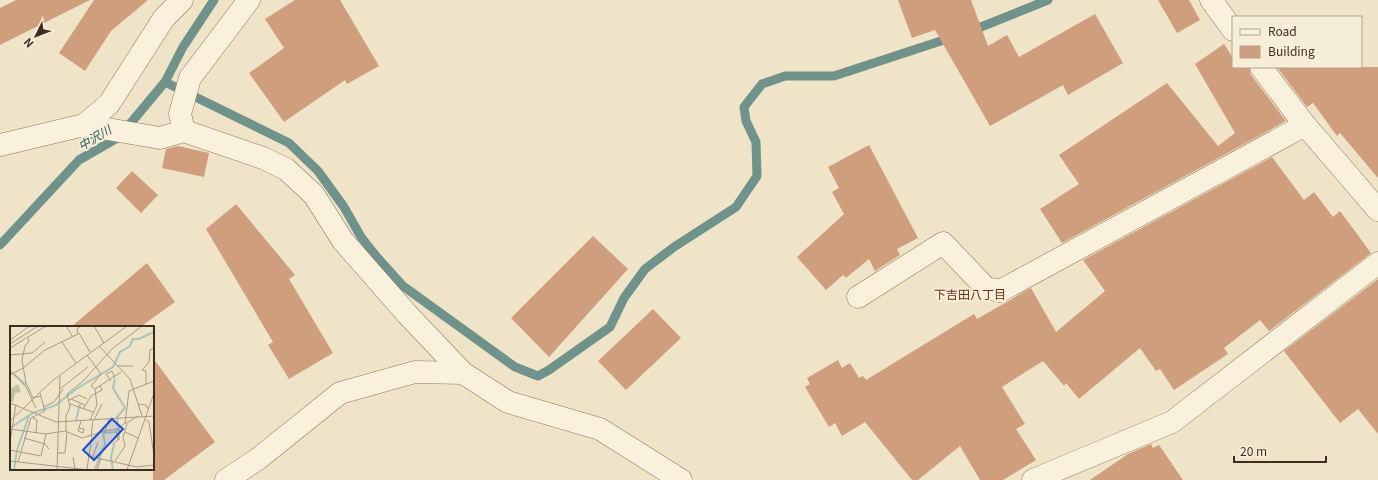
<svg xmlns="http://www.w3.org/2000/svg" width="1378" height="480" font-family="Georgia,'Noto Sans JP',serif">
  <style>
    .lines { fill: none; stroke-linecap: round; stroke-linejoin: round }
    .stream { stroke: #6f938a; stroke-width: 9 }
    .building { fill: #cf9f7d }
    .street-casing { stroke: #8d765c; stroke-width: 23 }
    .street { stroke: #faf1dc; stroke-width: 22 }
    .labels { text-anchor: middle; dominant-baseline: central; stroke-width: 4; stroke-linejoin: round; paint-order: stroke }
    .water-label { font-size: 12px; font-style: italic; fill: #2f5d5a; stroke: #f7eed8 }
    .neighbourhood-label { font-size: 12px; fill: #6b2e1e; stroke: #f7eed8 }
    .inset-river { fill: none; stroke: #a9c4bc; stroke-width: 2 }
    .inset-road { fill: none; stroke: #a89b85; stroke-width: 1 }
    .view { fill: #1d4ed8; fill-opacity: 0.15; stroke: #1d4ed8; stroke-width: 2 }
    .inset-edge { fill: none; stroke: #3d2e20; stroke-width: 2 }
  </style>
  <rect width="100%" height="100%" fill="#f0e4c8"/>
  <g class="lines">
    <g class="stream">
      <polyline points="971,31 1048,0"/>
      <polyline points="165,82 289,143 318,171 344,207 361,237 376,256 403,286 515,367 538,376 549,370 610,327 624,298 645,269 674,247 736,207 757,176 756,142 746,121 744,107 762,84 785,76 834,76 953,37"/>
      <polyline points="0,245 79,160 119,137 165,82 183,47 214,0"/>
    </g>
  </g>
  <g class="building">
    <polygon points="16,0 90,0 0,45 0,8"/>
    <polygon points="94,0 148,0 111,31 85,71 59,53"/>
    <polygon points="295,0 340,0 379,66 347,84 345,80 284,122 249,73 284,48 265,19"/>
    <polygon points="898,0 971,0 988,46 1007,35 1019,57 1095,14 1123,63 1068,95 1063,85 990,126 935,30 912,38"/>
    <polygon points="1158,0 1189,0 1200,20 1177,33"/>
    <polygon points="1224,44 1233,58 1233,67 1249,67 1251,75 1286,121 1062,243 1040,209 1079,184 1059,155 1167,83 1218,146 1235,133 1195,64"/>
    <polygon points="1277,67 1378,67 1378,178 1340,133 1337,136 1313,103 1307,107"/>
    <polygon points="869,145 918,238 897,249 900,255 875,271 869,259 846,278 843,275 826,290 797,257 844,214 832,192 839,188 828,167"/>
    <polygon points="178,146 209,153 204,177 162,168 166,149"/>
    <polygon points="1272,157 1304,200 1314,192 1333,217 1340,211 1371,253 1269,331 1260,320 1224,348 1228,354 1174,390 1160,369 1156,371 1140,348 1079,399 1066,383 1064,386 1043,361 1002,387 1025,424 1016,429 1036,460 1003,480 980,480 960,446 918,480 912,480 865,422 842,436 835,423 829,427 805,387 810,384 807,378 838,360 842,368 850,363 859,378 863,376 866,380 974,314 977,319 1031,288 1056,332 1105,291 1083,260"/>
    <polygon points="132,171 158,195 141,213 116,188"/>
    <polygon points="236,204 295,275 289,279 333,353 289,379 268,345 273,342 206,229"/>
    <polygon points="593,236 628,269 549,357 511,318"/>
    <polygon points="147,263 175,302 140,327 71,327"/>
    <polygon points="1378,279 1378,434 1358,409 1340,423 1284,351"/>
    <polygon points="653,309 681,338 626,390 598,361"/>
    <polygon points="153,358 215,442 164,480 153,480"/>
    <polygon points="1151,444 1153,448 1159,445 1183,480 1090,480 1128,454"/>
  </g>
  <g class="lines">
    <defs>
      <g id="street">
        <polyline points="1211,0 1233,30"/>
        <polyline points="1261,67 1305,125 1378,210"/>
        <polyline points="84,125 160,138 184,131 263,158 286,169 314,195 343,241 407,314 463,373"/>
        <polyline points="184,131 180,114 190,78 249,0"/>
        <polyline points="0,145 84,125 109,104 164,18 182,0"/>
        <polyline points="858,297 943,243 986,288 1000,291 1305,125"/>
        <polyline points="226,480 258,459 340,393 415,372 463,373 508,402 600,429 681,480"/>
        <polyline points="1033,480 1172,422 1378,263"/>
      </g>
    </defs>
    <use href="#street" class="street-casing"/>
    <use href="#street" class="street"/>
  </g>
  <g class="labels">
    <g class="water-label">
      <text transform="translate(94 137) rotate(-31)">中沢川</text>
    </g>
    <g class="neighbourhood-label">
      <text x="970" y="293">下吉田八丁目</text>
    </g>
  </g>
  <g transform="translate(10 326)">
    <rect width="144" height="144" fill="#f0e4c8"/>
    <path d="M 8,58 L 11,66 L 5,67 L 3,76 L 0,76 L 0,63 Z" fill="#bfc49a"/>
    <path class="inset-river" d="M 0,45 L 16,59M 105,53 L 103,62 L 115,82 L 107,91 L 108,105M 66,94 L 70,78M 0,102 L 23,87 L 46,79 L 66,63 L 103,41 L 110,26 L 120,20 L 123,13 L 129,13 L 144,6M 85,143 L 95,118 L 93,107 L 106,106M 4,144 L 7,124 L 19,90M 103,144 L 101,131 L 104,118"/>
    <path class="inset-road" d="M 56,0 L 63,11M 84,0 L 94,17M 69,7 L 80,26M 18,12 L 19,15 L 15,20 L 12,34 L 16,57 L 23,72 L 31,70M 0,14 L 20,0M 52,16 L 66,37M 0,18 L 28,0M 89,20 L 120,53 L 132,90M 0,22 L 36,0M 0,29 L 22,27 L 35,16M 77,29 L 91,48 L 81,60 L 85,63M 107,40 L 123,40M 4,48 L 16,61 L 26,82M 0,49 L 13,42 L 35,24 L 68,8 L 67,3 L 71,0M 101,55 L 96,48 L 102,45 L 105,52M 136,58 L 136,45 L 132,44 L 139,36 L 140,24 L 144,22M 50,63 L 78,41M 61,73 L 75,79M 59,74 L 69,69 L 77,73M 0,77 L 46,96 L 144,90M 60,78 L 83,86M 128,78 L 136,79 L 138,83M 33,81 L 44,76 L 53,63M 73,83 L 81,70 L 92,64 L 90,60M 22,91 L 27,94 L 26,107M 80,94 L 87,79 L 85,63 L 111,46M 84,94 L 92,78M 136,94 L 139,96 L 144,130M 0,95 L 42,55 L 117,0M 115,98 L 128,90M 69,102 L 74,103 L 73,107 L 68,105 L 71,95M 0,103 L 36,108 L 55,105 L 72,112 L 95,105 L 99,92M 56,105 L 56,90 L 60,81 L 57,68 L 73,55 L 103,22 L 132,0M 95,105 L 107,103M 115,106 L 128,112M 81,110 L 83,94M 14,112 L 35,118 L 39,123M 109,114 L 109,102 L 115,97 L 119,65 L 144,55M 0,116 L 6,78M 103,118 L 108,114 L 106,104M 0,124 L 31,130 L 36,108M 48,127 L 55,127 L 57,106M 78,130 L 127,141 L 144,139M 83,130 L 88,116M 63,131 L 65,143M 0,135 L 79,144M 105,135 L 115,120 L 113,111 L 117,98M 8,136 L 21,92 L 35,85 L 30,67M 77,143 L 82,110M 47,144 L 50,50M 87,144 L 91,132M 117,144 L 144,67"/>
    <path class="view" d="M 102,93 L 113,103 L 84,134 L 73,124 Z"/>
    <rect width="144" height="144" class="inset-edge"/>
  </g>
  <rect x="1232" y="16" width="130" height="52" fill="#f7eed8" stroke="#ada18e"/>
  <rect x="1240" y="29" width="20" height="6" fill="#faf1dc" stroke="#ada18e"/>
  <text x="1268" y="36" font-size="12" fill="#3d2e20">Road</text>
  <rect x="1240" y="46" width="20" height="12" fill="#cf9f7d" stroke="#ada18e"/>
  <text x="1268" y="56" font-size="12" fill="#3d2e20">Building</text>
  <g transform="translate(36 36) rotate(227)" stroke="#f7eed8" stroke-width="3" paint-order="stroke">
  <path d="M0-3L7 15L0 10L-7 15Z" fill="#3d2e20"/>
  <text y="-6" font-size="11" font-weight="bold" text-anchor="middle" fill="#3d2e20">N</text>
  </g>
  <path d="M1234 456v6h92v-6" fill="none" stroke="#3d2e20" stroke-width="2"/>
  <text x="1240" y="456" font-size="12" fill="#3d2e20" stroke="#f7eed8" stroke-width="3" paint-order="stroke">20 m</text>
</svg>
